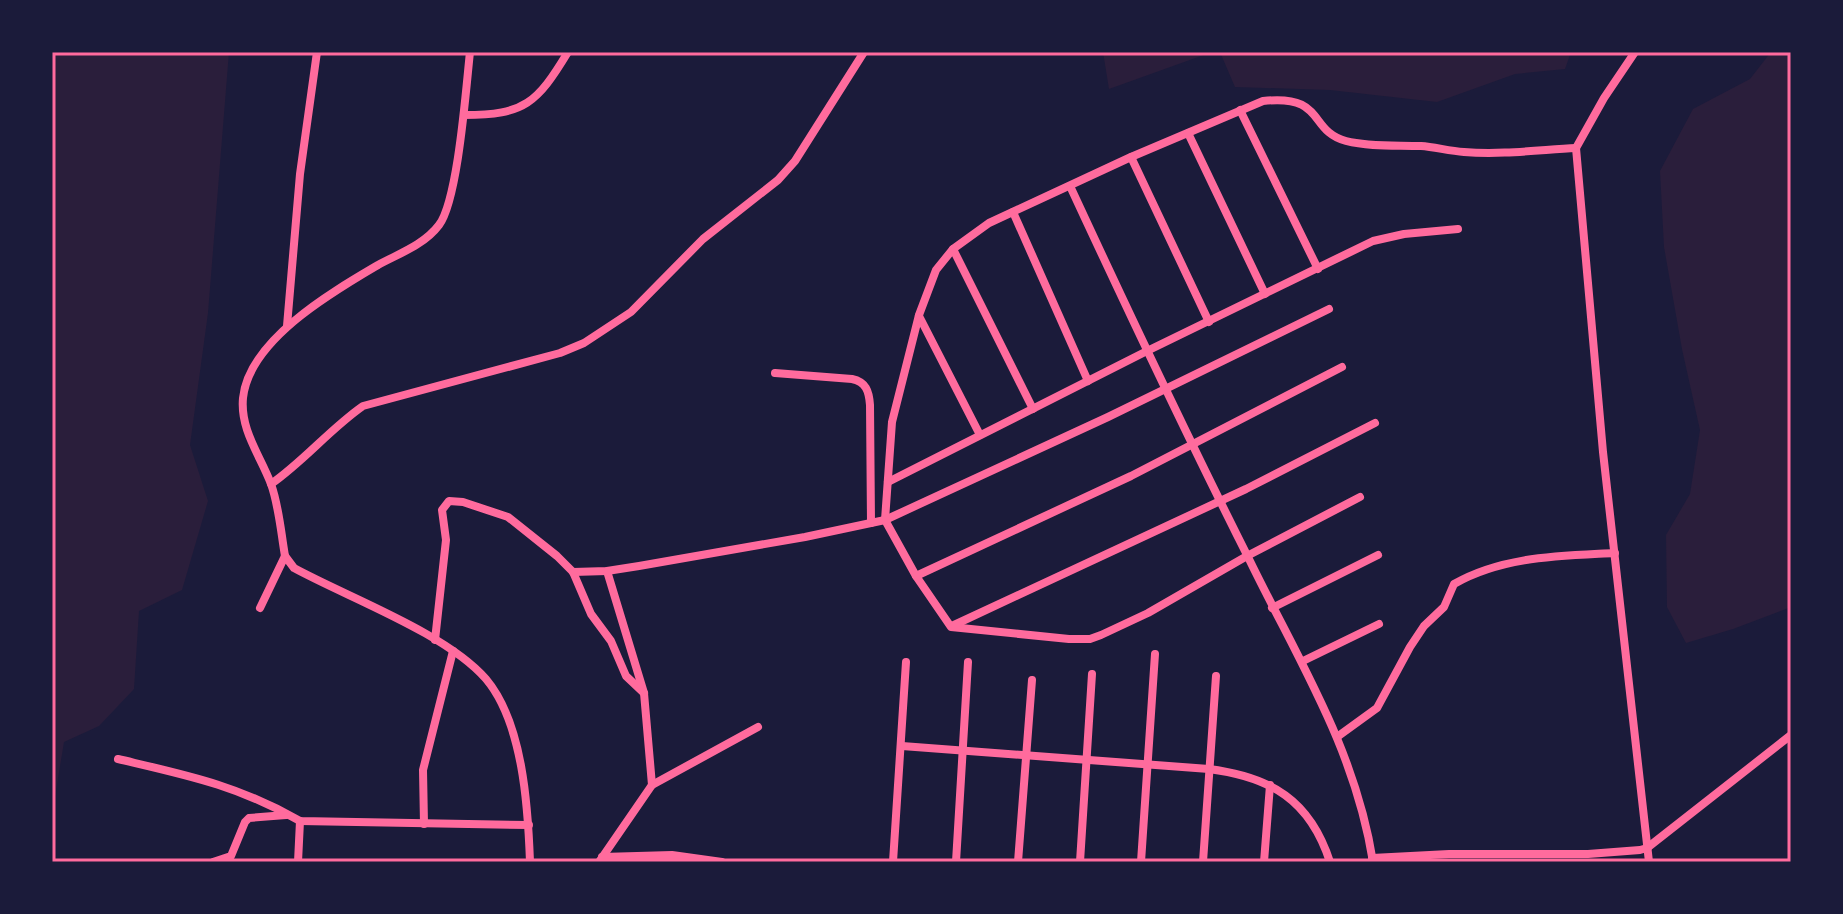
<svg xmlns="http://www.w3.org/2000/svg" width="1843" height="914" font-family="Montserrat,sans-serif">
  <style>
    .green { fill: #2a1e3b }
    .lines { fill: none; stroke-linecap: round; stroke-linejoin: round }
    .minor { stroke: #ff6b9d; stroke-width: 8 }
    .neatline { fill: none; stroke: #ff6b9d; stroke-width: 3 }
  </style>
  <rect width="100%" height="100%" fill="#1b1b3a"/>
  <g class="green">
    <polygon points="52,52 229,52 208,313 190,445 208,501 182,590 139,611 134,689 99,726 64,742 52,815"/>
    <polygon points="1103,52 1212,52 1109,89"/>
    <polygon points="1220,52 1571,52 1565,69 1515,74 1437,102 1330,90 1235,87"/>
    <polygon points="1771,52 1791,52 1791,607 1733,629 1686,643 1667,607 1666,535 1690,494 1700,430 1682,349 1664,247 1660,171 1693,109 1750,79"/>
  </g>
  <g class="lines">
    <g class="minor">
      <polyline points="1635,52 1604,98 1576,148 1603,452 1649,862"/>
      <polyline points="1240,110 1318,269"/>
      <path d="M 464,115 C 525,115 537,103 568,52"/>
      <polyline points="1188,133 1265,294"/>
      <polyline points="1131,157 1209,322"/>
      <path d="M 1070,186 C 1128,311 1187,436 1249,559 C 1298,660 1355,748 1373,862"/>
      <polyline points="1013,212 1088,381"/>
      <polyline points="953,249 1033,409"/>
      <polyline points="919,316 980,435"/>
      <polyline points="287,326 300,174 317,52"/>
      <path d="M 775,373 L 852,379 C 866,382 869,391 870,405 L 871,523"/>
      <polyline points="888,482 1147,351 1373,241 1404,234 1458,229"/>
      <path d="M 271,484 C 304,461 330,429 363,406 L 560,353 L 584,343 L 631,312 L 703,239 L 778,180 L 795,161 L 864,52"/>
      <path d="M 1360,497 L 1247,556 L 1148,613 L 1101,635 L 1090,639 L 1069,639 L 951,627 L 916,576 L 885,520 L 892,422 L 919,315 L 936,270 L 953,249 L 989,223 L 1131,157 L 1263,101 C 1326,94 1308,131 1346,141 C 1370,147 1397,145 1421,146 C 1435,147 1449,151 1464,152 C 1501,155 1539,150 1576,148"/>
      <path d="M 285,556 C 281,533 279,506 271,484 C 260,455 240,430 243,398 C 249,340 332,292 378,265 C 398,254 424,245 439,225 C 458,200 466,88 470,52"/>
      <polyline points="573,572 607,571 639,566 805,537 885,520 1108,417 1329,309"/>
      <polyline points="916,576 1131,476 1342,367"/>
      <path d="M 260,608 L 285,556 L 294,568 C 349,598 446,633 486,679 C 523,723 528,807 530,862"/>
      <polyline points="1272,608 1378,555"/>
      <polyline points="954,625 1246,489 1375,423"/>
      <polyline points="435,640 446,540 442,510 449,501 463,502 508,517 557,556 573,572 591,614 611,641 626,676 644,693"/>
      <polyline points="1303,661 1379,624"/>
      <path d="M 1337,737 L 1377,708 L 1410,647 L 1424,626 L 1444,607 L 1454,584 C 1503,556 1560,556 1615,553"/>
      <path d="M 902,746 L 1209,769 C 1271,777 1310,800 1330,862"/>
      <path d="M 118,759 C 186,775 237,785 300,821 L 529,825"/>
      <polyline points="652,785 758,727"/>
      <polyline points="424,824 423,770 453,651"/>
      <polyline points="602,857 672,855 722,862"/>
      <polyline points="1372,858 1449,854 1588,854 1640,850 1647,848 1791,735"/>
      <polyline points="213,862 231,856 245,822 249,818 286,815"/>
      <polyline points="298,862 300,821"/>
      <polyline points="599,862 652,785 644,693 607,571"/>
      <polyline points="893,862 906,662"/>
      <polyline points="956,862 968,662"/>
      <polyline points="1018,862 1032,680"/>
      <polyline points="1080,862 1092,674"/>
      <polyline points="1141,862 1155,654"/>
      <polyline points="1203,862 1216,676"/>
      <polyline points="1264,862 1270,785"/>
    </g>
  </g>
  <rect width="1843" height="914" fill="none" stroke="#1b1b3a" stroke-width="108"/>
  <rect x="54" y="54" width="1735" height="806" class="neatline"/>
</svg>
